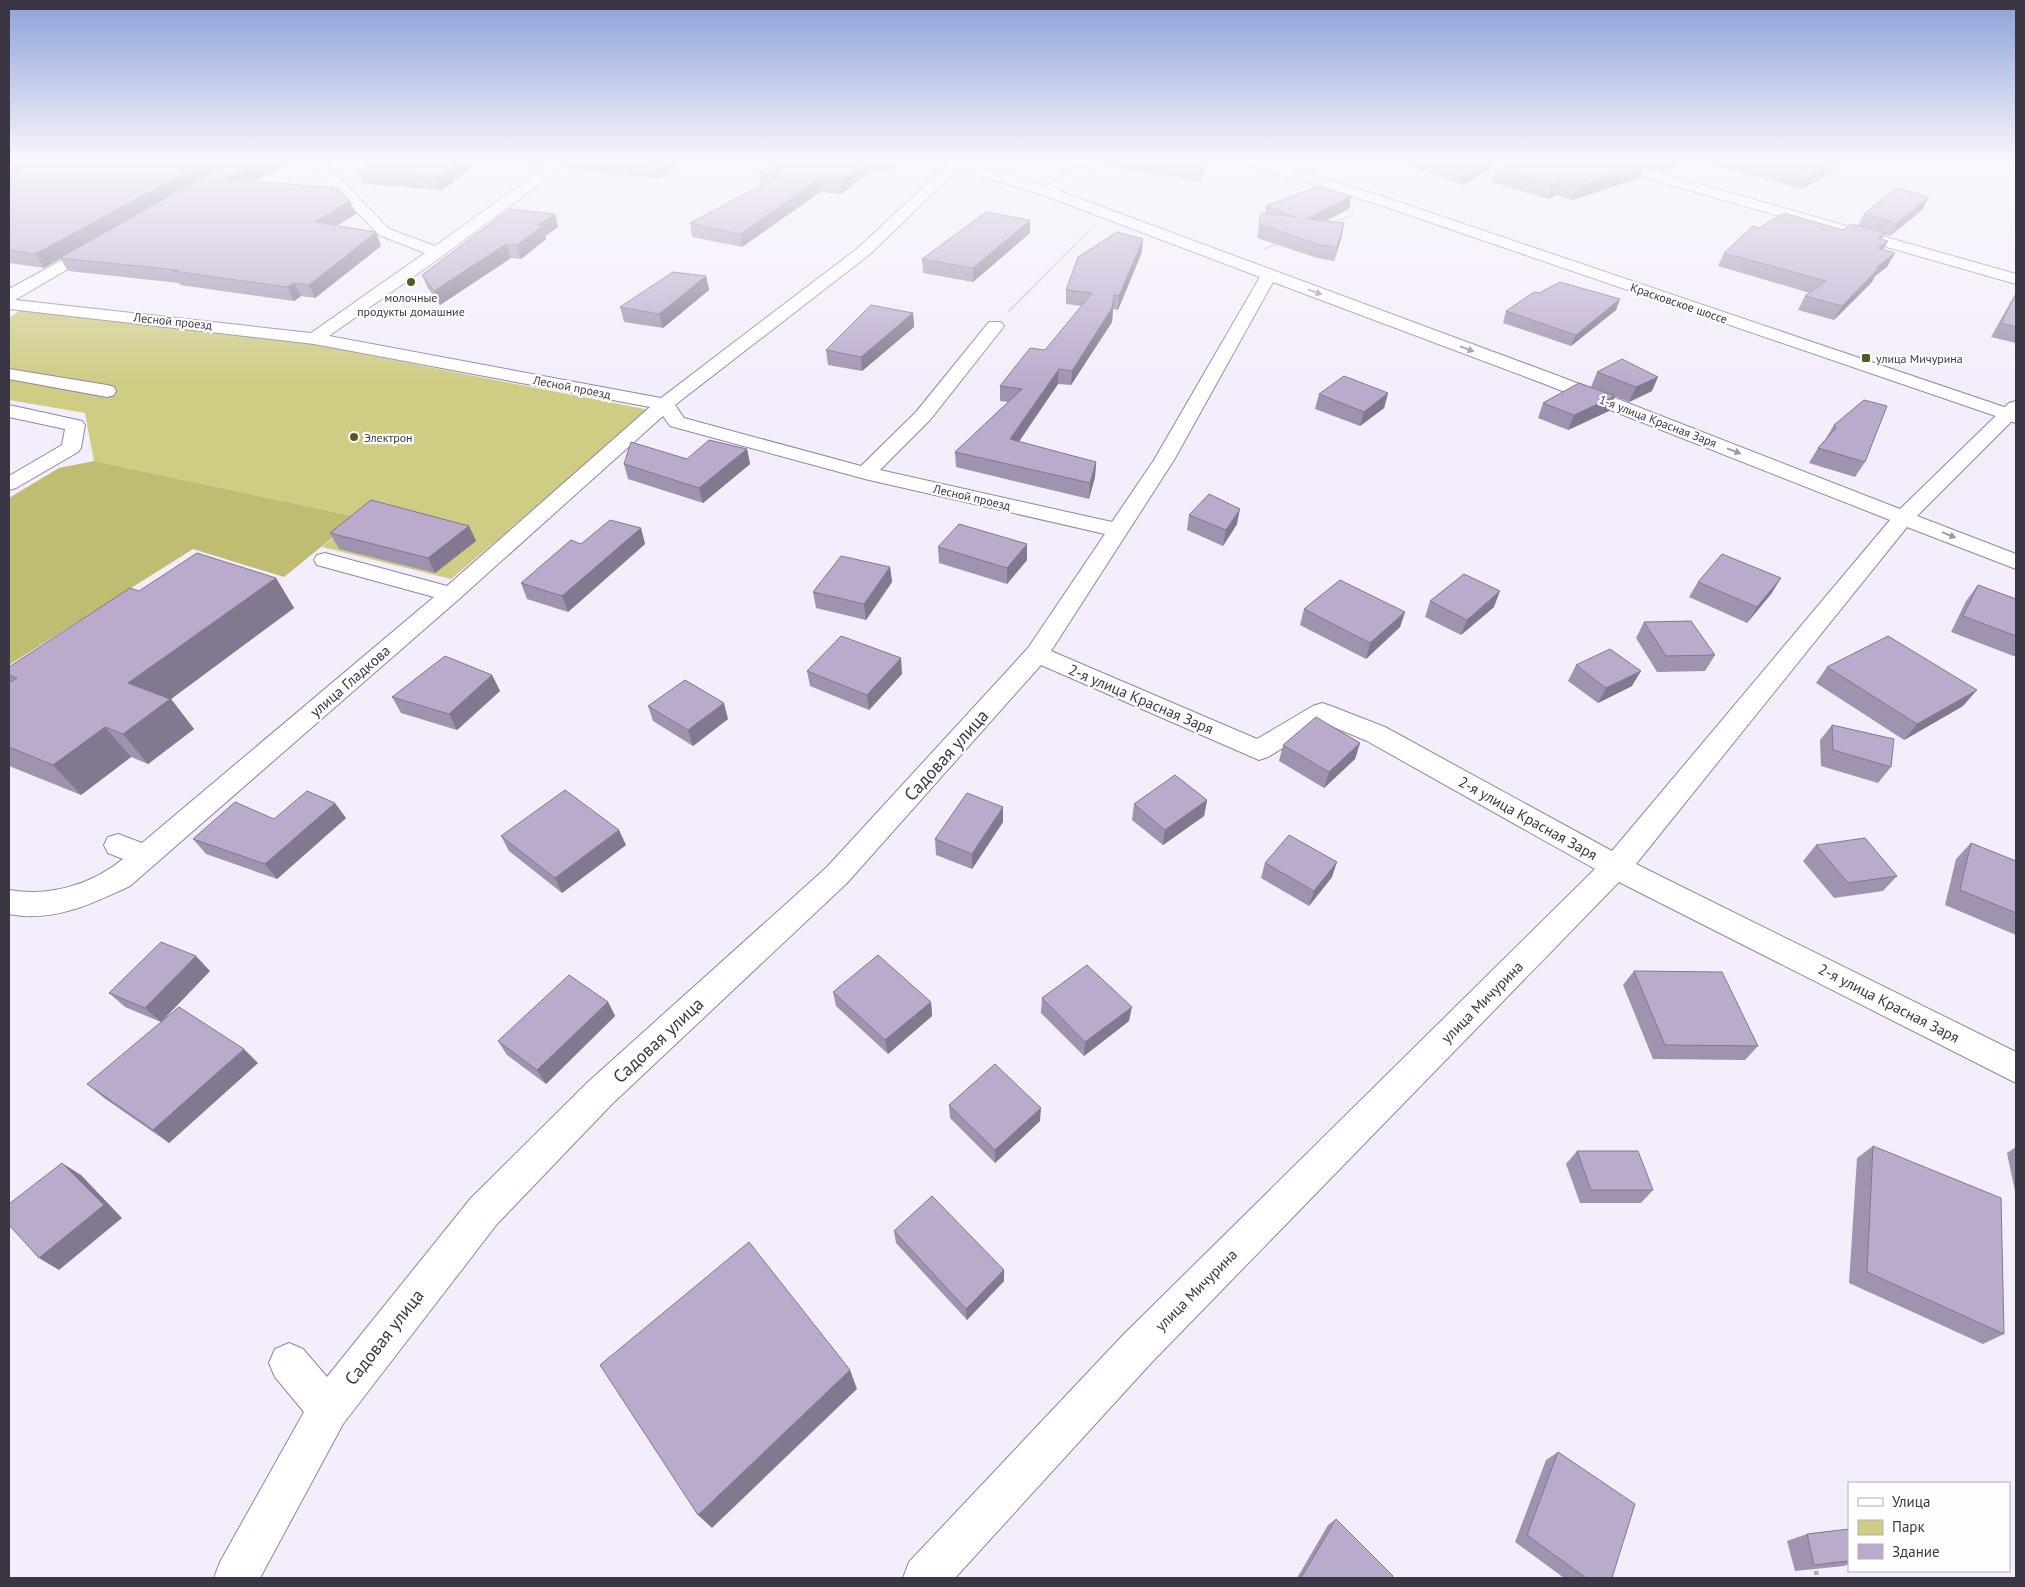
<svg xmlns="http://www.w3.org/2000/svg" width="2025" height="1587" font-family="'PT Sans',sans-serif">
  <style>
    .green { fill: #cfcc84 }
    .forest { fill: #c0bd72 }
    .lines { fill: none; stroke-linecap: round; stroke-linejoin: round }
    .minor-casing { stroke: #9384a3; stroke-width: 2 }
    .major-casing { stroke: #9384a3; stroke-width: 2 }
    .path-far1 { stroke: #aea7b5; stroke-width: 2; stroke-dasharray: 1 1; stroke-linecap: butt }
    .path { stroke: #aea7b5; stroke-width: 4.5; stroke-dasharray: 4 4; stroke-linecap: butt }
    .minor { fill: #fff; fill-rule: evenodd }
    .major { fill: #fff; fill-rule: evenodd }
    .wall { fill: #a093af }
    .shaded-wall { fill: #82788f }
    .building { fill: #baabcc; stroke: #82788f }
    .oneway { fill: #9e9aa2 }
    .poi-dot { fill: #5b5825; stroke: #fefefe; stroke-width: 2 }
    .labels { text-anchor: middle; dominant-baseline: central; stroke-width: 4.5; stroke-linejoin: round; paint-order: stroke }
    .far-poi-label { font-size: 12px; fill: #3c3644; stroke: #fefefe; text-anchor: start }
    .far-street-label { font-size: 12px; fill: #3c3644; stroke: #fefefe }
    .street-label { font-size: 15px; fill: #3c3644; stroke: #fefefe }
    .near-street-label { font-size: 18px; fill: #3c3644; stroke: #fefefe }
  </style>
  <rect width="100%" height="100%" fill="#f4edfb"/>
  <polygon class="green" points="21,310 310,344 650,410 451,579 322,547 358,517 94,461 85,413 9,400 9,318"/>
  <polygon class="forest" points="94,461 358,517 284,577 193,549 9,665 9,498 59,468"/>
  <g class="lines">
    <defs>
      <g id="minor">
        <path d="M 309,162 L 324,162 L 389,229 L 435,246 L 553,162 L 569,162 L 444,255 L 329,336 L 661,398 L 858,248 L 946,166 L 942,162 L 963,162 L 1046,187 L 1077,167 L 1087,167 L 1089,170 L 1087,173 L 1059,191 L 1556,375 L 1900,509 L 2009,403 L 2016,401 L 2016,417 L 1917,516 L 2016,554 L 2016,569 L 1907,527 L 1636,864 L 2016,1052 L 2016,1083 L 1619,882 L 1152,1362 L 955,1578 L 903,1578 L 909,1562 L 1124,1334 L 1595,869 L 1367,741 L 1324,723 L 1268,757 L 1259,760 L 1041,665 L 847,883 L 612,1104 L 497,1224 L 343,1424 L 260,1578 L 214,1578 L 220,1562 L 304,1412 L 275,1377 L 269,1363 L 275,1349 L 289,1343 L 303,1349 L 327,1377 L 471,1198 L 588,1082 L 827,867 L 1028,648 L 1105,534 L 865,479 L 670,426 L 663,416 L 459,599 L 130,886 C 92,904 52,923 9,914 L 9,890 C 49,897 91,885 123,859 L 108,853 L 104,845 L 108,837 L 118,834 L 142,843 L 434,597 L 317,565 L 314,560 L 317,555 L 325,553 L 447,586 L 650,407 L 314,344 L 9,309 L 9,289 L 97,241 L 105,246 L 102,249 L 15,300 L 311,333 L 425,253 L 379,235 ZM 958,169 L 1043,195 L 1260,277 L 1154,460 L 1112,522 L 880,470 L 930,420 L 1001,330 L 1004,326 L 1001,322 L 989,322 L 916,412 L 861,466 L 684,418 L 675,405 L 870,254 ZM 1273,282 L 1542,383 L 1890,520 L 1612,851 L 1385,727 L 1331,706 L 1322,703 L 1313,706 L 1257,739 L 1051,651 L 1174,460 Z"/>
        <polygon points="1599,162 1621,162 2016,274 2016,284 1601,165"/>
        <polygon points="9,369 107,385 114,387 116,391 114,395 107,397 9,379"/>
        <polygon points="9,405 82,421 85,425 81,448 78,452 16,488 9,490 9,476 62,445 65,429 9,417"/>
      </g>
      <polygon id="major" points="1248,162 1269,162 1384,197 2016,411 2016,423 1374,203 1250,165"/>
    </defs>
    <use href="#minor" class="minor-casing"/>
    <use href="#major" class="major-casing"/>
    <g class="path-far1">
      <polyline points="1331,223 1354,215"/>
      <polyline points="1264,249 1279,243"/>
      <polyline points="1009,311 1089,231"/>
    </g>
    <polyline class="path" points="1816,1571 1817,1578"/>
    <use href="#minor" class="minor"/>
    <use href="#major" class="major"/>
  </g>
  <g class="wall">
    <polygon points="9,162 254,181 356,214 336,226 376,232 381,246 315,298 301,296 294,301 180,285 179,283 68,271 60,258 44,268 9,263"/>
    <polygon points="375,162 480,162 442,190 363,184 358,172"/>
    <polygon points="482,162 550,162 543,167"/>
    <polygon points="562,162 684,162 660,179 564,168"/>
    <polygon points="779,162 906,162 885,173 872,170 841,194 820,192 742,247 692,237 690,223 761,185 759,172"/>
    <polygon points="1086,162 1208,162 1201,182"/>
    <polygon points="1396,162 1499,162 1498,164 1463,185"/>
    <polygon points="1514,162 1690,162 1661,171 1644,167 1640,178 1572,200 1556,195 1548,199 1491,182 1495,169"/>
    <polygon points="1702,162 1840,162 1837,168 1803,189"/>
    <polygon points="1351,196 1349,209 1325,221 1342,236 1334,261 1317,258 1257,238 1259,224 1265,214 1266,206"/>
    <polygon points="1929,197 1922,210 1890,236 1884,235 1881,239 1883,250 1895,253 1887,267 1875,276 1872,282 1834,320 1798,310 1805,296 1810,293 1718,266 1724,253 1843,230 1858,225 1864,214"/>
    <polygon points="555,214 558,227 545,236 546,239 521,259 511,258 440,305 428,288 422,275"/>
    <polygon points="1030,233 973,282 923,273 922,259"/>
    <polygon points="1142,252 1118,310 1113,309 1112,322 1071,385 1058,384 1019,442 1096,462 1095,477 1089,499 956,467 955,452 1008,402 1000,401 1000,386 1045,350 1082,306 1066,304 1066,290"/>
    <polygon points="706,276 709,290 663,328 624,322 620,307"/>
    <polygon points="2016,292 2016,343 1991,337"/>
    <polygon points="1539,293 1620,299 1616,310 1571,346 1503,323 1506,311"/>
    <polygon points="913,313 914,327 862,371 828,365 826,350"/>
    <polygon points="1597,372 1652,391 1629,402 1591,387"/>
    <polygon points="1388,393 1384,408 1360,426 1315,409 1319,394"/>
    <polygon points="1543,403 1609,411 1568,430 1538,418"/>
    <polygon points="1834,425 1865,462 1855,477 1809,463 1818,448 1825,440"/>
    <polygon points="747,449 750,464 703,503 628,479 624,464 687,459"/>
    <polygon points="1189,515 1237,524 1223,546 1187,530"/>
    <polygon points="469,526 476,541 435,573 339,549 330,533"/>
    <polygon points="641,528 645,544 568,612 527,599 521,583 581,544"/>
    <polygon points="938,547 1027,560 1007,584 939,563"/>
    <polygon points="890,567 892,582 866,620 816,608 813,592"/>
    <polygon points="276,578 294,608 171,699 194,729 148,764 131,757 81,795 9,766 9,683 10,682 9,681 9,667 139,591"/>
    <polygon points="1781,578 1771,594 1747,623 1689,597 1698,582"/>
    <polygon points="1978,585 2016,599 2016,657 1951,632 1966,601"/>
    <polygon points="1430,601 1494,607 1461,635 1425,617"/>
    <polygon points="1304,609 1405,612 1400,627 1366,659 1300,625"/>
    <polygon points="1644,622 1715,655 1705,671 1657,672 1636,638"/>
    <polygon points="1576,665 1632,686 1598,703 1568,681"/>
    <polygon points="1827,667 1963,706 1904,740 1816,683"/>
    <polygon points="807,671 902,674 869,710 810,686"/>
    <polygon points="492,675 500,691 457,730 401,713 392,697"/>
    <polygon points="648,706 728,719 693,746 653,721"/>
    <polygon points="1832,725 1891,767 1878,783 1821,766 1820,740"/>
    <polygon points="1360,743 1355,759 1324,788 1279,761 1283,745"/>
    <polygon points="1207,800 1204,816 1163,845 1132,820 1134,804"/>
    <polygon points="346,818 277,879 206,854 193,839 274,819"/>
    <polygon points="1003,822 972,869 936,855 935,839"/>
    <polygon points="501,836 626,845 562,893 509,851"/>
    <polygon points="1971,843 2016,861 2016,935 1945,905 1956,859"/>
    <polygon points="1816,845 1897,876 1883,891 1834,898 1803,861"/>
    <polygon points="1265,863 1332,877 1309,906 1261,878"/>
    <polygon points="210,971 161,1022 125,1007 109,993"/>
    <polygon points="1634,971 1758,1046 1745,1060 1653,1059 1623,985"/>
    <polygon points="833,992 931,1002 932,1016 888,1054 836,1006"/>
    <polygon points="1042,998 1129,1021 1084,1056 1041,1013"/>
    <polygon points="608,1002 615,1016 546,1084 507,1055 498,1041"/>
    <polygon points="258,1063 169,1143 104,1098 87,1084"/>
    <polygon points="949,1105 1040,1121 995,1163 950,1118"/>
    <polygon points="1873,1146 2004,1334 1983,1344 1849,1283 1857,1158"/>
    <polygon points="2016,1147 2016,1196 2007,1153"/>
    <polygon points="1577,1151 1653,1190 1641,1203 1580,1203 1566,1164"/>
    <polygon points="894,1231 1004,1270 1004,1281 967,1320 896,1243"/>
    <polygon points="1558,1452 1612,1578 1564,1578 1515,1542 1546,1460"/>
    <polygon points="1336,1519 1392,1578 1297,1578 1328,1525"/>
    <polygon points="1849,1529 1849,1564 1844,1566 1795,1571 1787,1541 1807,1534"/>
  </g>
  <g class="shaded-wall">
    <polygon points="13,162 48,162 9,180 9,164"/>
    <polygon points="205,162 233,162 44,268 35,254"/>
    <polygon points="263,162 296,162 232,191 225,179"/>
    <polygon points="459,162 480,162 442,190 438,178"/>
    <polygon points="542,162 550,162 543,167"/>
    <polygon points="665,162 684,162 660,179 658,167"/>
    <polygon points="866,162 871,162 872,170 841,194 840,182"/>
    <polygon points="884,162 906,162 885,173"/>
    <polygon points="1205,162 1208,162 1201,182 1202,170"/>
    <polygon points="1484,162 1499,162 1498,164 1463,185 1467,172"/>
    <polygon points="1665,162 1690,162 1661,171"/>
    <polygon points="1833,162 1840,162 1837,168 1803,189 1809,177"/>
    <polygon points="1645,166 1640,178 1572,200 1577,187"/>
    <polygon points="819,179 820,192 742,247 740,234"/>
    <polygon points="1560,182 1556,195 1548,199 1552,186"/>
    <polygon points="1351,196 1349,209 1304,232 1307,219"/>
    <polygon points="1929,197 1922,210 1890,236 1897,223"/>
    <polygon points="350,201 356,214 321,235 315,222"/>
    <polygon points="555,214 558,227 545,236 546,239 521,259 517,245 537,225"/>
    <polygon points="1030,220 1030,233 973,282 973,268"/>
    <polygon points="1344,223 1342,236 1334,261 1337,247"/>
    <polygon points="376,232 381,246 315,298 309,285"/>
    <polygon points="1885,233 1877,246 1878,238"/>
    <polygon points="1143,239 1142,252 1118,310 1119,296"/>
    <polygon points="1888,241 1880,255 1878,248"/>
    <polygon points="506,244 511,258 440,305 434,291"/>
    <polygon points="1895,253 1887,267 1875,276 1872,282 1834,320 1842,306 1876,268"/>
    <polygon points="706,276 709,290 663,328 659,314"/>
    <polygon points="294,283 301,296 294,301 287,287"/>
    <polygon points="1114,295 1112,322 1071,385 1072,371"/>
    <polygon points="1620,299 1616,310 1571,346 1576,335"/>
    <polygon points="913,313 914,327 862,371 861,357"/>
    <polygon points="1059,369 1058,384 1010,454 1010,439"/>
    <polygon points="1658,377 1652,391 1629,402 1636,387"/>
    <polygon points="1388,393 1384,408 1360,426 1364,412"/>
    <polygon points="1615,396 1609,411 1568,430 1574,415"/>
    <polygon points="747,449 750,464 703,503 699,488"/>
    <polygon points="1096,462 1095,477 1089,499 1090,483"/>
    <polygon points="1240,509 1237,524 1223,546 1226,530"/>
    <polygon points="469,526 476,541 435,573 428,558"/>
    <polygon points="641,528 645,544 568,612 562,596"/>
    <polygon points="1027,544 1027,560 1007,584 1007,568"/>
    <polygon points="890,567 892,582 866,620 864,604"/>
    <polygon points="276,578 294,608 171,699 194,729 148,764 123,734 128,683"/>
    <polygon points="1781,578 1771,594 1747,623 1757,607"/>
    <polygon points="1500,591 1494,607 1461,635 1467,620"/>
    <polygon points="1405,612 1400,627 1366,659 1370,643"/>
    <polygon points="901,658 902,674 869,710 867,695"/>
    <polygon points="1641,671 1632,686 1598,703 1606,688"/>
    <polygon points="492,675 500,691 457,730 449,714"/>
    <polygon points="1977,690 1963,706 1904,740 1917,724"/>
    <polygon points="724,703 728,719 693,746 688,730"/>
    <polygon points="105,727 131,757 81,795 53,765"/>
    <polygon points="1360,743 1355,759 1324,788 1329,772"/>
    <polygon points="1207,800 1204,816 1163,845 1165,830"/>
    <polygon points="335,803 346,818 277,879 265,864"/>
    <polygon points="1003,807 1003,822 972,869 972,854"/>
    <polygon points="619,830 626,845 562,893 555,878"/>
    <polygon points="1337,862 1332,877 1309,906 1314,891"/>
    <polygon points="196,956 210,971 161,1022 145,1008"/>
    <polygon points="608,1002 615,1016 546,1084 537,1070"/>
    <polygon points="931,1002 932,1016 888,1054 885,1040"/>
    <polygon points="1132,1007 1129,1021 1084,1056 1085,1042"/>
    <polygon points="244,1049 258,1063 169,1143 153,1130"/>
    <polygon points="1041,1108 1040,1121 995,1163 995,1150"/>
    <polygon points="62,1163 81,1175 122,1218 59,1270 39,1258"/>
    <polygon points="1004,1270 1004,1281 967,1320 966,1309"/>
    <polygon points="850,1370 857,1389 712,1528 698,1515"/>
  </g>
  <g class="building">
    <polygon points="40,162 205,162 35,254 9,250 9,175"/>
    <polygon points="230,162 263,162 225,179 338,188 350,201 315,222 376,232 309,285 294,283 287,287 173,271 178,270 60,258"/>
    <polygon points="375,162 459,162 438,178 358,172"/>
    <polygon points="612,162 665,162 658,167"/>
    <polygon points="779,162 866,162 840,182 819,179 740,234 690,223 781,175 759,172"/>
    <polygon points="1158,162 1205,162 1202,170"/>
    <polygon points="1436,162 1484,162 1467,172"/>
    <polygon points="1514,162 1632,162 1645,166 1577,187 1560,182 1552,186 1495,169"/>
    <polygon points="1754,162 1833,162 1809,177"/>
    <polygon points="1319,186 1351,196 1307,219 1344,223 1337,247 1320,245 1259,224 1261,213 1296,217 1266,206"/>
    <polygon points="1896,188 1929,197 1897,223 1864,214"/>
    <polygon points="510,209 555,214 537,225 542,226 517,245 506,244 434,291 422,275"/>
    <polygon points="986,212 1030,220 973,268 922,259"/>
    <polygon points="1784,213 1843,230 1851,224 1885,233 1878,238 1888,241 1878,248 1895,253 1876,268 1879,268 1842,306 1805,296 1826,281 1724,253 1753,226 1759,228"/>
    <polygon points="1117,232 1143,239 1119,296 1114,295 1112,308 1072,371 1059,369 1010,439 1096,462 1090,483 955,452 1022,389 1000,386 1030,348 1045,350 1092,293 1066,290 1078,257"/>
    <polygon points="673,272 706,276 659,314 620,307"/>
    <polygon points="1560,282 1620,299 1576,335 1506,311 1534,292 1539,293"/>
    <polygon points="2016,295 2016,327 2001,323"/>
    <polygon points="871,305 913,313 861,357 826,350"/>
    <polygon points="1622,359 1658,377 1636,387 1597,372"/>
    <polygon points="1344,376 1388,393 1364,412 1319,394"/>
    <polygon points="1579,383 1615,396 1574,415 1543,403"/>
    <polygon points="1864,400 1887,406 1865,462 1818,448 1836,428 1834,425"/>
    <polygon points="709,440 747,449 699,488 624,464 631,442 687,459"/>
    <polygon points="1209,494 1240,509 1226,530 1189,515"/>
    <polygon points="371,500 469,526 428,558 330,533"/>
    <polygon points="610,520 641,528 562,596 521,583 571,540 581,544"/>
    <polygon points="959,524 1027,544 1007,568 938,547"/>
    <polygon points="197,553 276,578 128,683 170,699 123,734 105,727 53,765 9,747 9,683 17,678 9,675 9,667 130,588 139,591"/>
    <polygon points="1722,554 1781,578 1757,607 1698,582"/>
    <polygon points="841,556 890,567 864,604 813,592"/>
    <polygon points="1464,574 1500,591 1467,620 1430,601"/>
    <polygon points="1340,580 1405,612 1370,643 1304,609"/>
    <polygon points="1978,585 2016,599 2016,636 1963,616"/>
    <polygon points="1691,621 1715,655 1666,656 1644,622"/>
    <polygon points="841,636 901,658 867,695 807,671"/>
    <polygon points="1888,636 1977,690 1917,724 1827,667"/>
    <polygon points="1610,649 1641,671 1606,688 1576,665"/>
    <polygon points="445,656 492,675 449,714 392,697"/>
    <polygon points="685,680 724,703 688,730 648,706"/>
    <polygon points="1316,717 1360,743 1329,772 1283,745"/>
    <polygon points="1832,725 1894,739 1891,767 1833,750"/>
    <polygon points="1175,775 1207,800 1165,830 1134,804"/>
    <polygon points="565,790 619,830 555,878 501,836"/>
    <polygon points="307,791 335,803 265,864 193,839 235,802 274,819"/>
    <polygon points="967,793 1003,807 972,854 935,839"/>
    <polygon points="1289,835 1337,862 1314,891 1265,863"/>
    <polygon points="1865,838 1897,876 1848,883 1816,845"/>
    <polygon points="1971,843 2016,861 2016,913 1960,890"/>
    <polygon points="161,942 196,956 145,1008 109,993"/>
    <polygon points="878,955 931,1002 885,1040 833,992"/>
    <polygon points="1087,965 1132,1007 1085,1042 1042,998"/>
    <polygon points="1634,971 1722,972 1758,1046 1665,1045"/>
    <polygon points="569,975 608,1002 537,1070 498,1041"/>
    <polygon points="179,1007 244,1049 153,1130 87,1084"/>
    <polygon points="995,1064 1041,1108 995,1150 949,1105"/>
    <polygon points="1873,1146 2001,1198 2004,1334 1867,1272"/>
    <polygon points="1577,1151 1638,1151 1653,1190 1591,1190"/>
    <polygon points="62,1163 104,1205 39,1258 9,1225 9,1204"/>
    <polygon points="932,1196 1004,1270 966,1309 894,1231"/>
    <polygon points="749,1242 850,1370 698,1515 600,1365"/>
    <polygon points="1558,1452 1635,1504 1612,1578 1586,1578 1527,1535"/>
    <polygon points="1336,1519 1393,1576 1392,1578 1301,1578"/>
    <polygon points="1849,1529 1849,1561 1814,1565 1807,1534"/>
  </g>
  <defs><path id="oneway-solid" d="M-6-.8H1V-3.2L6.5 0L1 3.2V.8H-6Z" transform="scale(1.25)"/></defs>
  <g class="oneway">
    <use href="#oneway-solid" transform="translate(1315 292) rotate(20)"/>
    <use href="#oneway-solid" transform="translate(1467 349) rotate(20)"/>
    <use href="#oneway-solid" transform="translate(1734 451) rotate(21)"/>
    <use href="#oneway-solid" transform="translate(1949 535) rotate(22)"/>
  </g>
  <linearGradient id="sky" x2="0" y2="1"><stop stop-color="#8ca1d9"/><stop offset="0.42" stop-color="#faf7fd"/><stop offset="1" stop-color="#faf7fd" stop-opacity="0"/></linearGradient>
  <rect width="2025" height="384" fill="url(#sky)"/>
  <g class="poi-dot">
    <circle cx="411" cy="282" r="5"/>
    <rect x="1861" y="353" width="10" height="10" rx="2.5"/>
    <circle cx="354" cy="437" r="5"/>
  </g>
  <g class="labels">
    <g class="far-poi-label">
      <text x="411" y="297" text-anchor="middle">молочные<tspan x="411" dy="14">продукты домашние</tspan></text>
      <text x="1876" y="358">улица Мичурина</text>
      <text x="364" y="437">Электрон</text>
    </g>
    <g class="far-street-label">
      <text transform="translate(1679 303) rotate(19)">Красковское шоссе</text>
      <text transform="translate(173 321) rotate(6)">Лесной проезд</text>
      <text transform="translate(572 387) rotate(11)">Лесной проезд</text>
      <text transform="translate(1658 421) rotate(21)">1-я улица Красная Заря</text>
      <text transform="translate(972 497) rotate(13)">Лесной проезд</text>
    </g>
    <g class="street-label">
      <text transform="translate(350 681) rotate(-41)">улица Гладкова</text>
      <text transform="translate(1141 699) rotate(23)">2-я улица Красная Заря</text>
      <text transform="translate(1528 818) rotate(29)">2-я улица Красная Заря</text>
      <text transform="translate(1482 1002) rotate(-45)">улица Мичурина</text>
      <text transform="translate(1889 1003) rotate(27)">2-я улица Красная Заря</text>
      <text transform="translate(1196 1290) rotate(-45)">улица Мичурина</text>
    </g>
    <g class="near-street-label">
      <text transform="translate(946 755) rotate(-48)">Садовая улица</text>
      <text transform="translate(658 1040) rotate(-43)">Садовая улица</text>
      <text transform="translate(384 1337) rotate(-52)">Садовая улица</text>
    </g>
  </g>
  <rect width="2025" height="1587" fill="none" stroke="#3c3644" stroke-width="20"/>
  <rect x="1848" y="1482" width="162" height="90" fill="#fefefe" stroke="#b0aeb4"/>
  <rect x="1858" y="1498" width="25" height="8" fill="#ffffff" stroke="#b0aeb4"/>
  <text x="1892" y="1507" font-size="15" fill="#3c3644">Улица</text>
  <rect x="1858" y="1520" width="25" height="15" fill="#cfcc84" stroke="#b0aeb4"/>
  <text x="1892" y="1532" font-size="15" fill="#3c3644">Парк</text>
  <rect x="1858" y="1544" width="25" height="15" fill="#baabcc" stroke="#b0aeb4"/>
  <text x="1892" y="1557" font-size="15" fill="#3c3644">Здание</text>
</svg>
